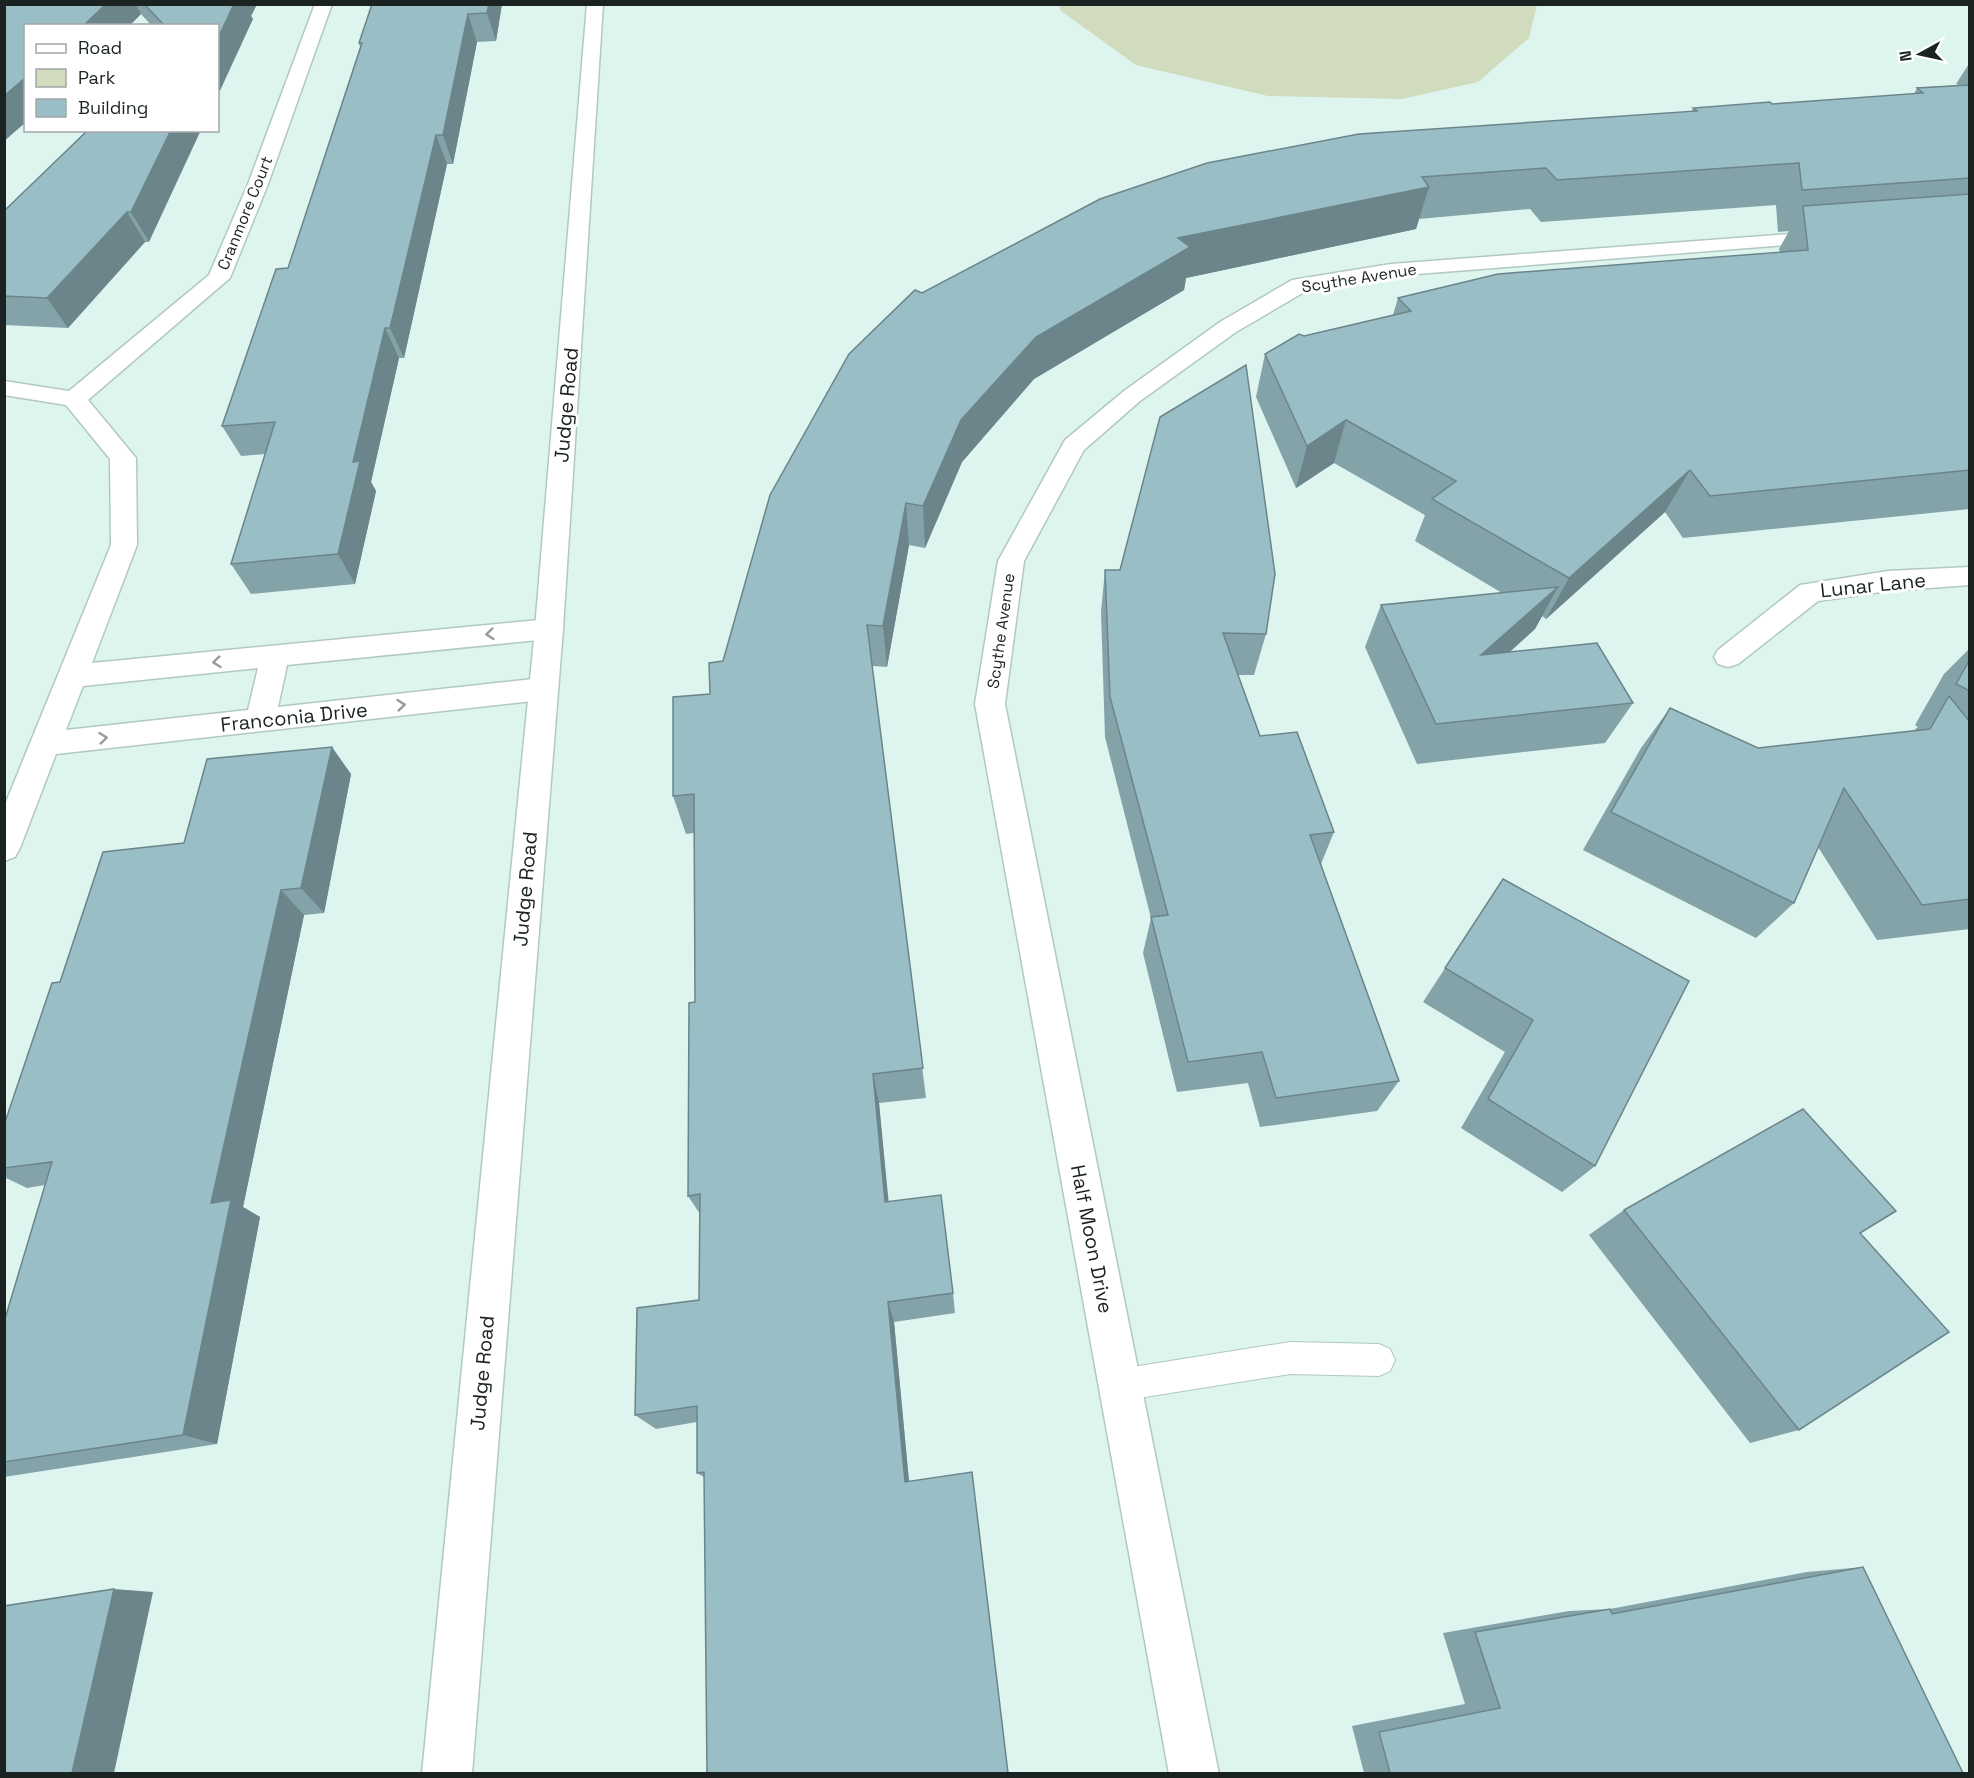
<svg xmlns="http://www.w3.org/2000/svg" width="1974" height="1778" font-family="'Space Grotesk',sans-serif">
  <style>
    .green { fill: #d1dbbd }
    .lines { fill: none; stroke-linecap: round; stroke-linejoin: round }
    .service-casing { stroke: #b1c8c3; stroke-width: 2 }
    .minor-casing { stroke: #b1c8c3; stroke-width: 3 }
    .tertiary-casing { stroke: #b1c8c3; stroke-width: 3 }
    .service { fill: #fff; fill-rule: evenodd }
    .minor { fill: #fff; fill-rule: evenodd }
    .tertiary { fill: #fff; fill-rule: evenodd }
    .wall { fill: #84a3a9 }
    .shaded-wall { fill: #6b858a }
    .building { fill: #99bec5; stroke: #6b858a; stroke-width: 1.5 }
    .oneway { stroke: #989c9b }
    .labels { text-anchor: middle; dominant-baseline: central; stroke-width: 6; stroke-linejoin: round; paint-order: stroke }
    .far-street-label { font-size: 16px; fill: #1a2321; stroke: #fff }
    .street-label { font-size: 20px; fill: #1a2321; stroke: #fff }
  </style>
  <rect width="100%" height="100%" fill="#ddf4ef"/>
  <polygon class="green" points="1059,5 1059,4 1537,5 1529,38 1478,82 1402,99 1268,96 1136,65 1061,11"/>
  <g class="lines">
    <defs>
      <polygon id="service" points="1290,1342 1379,1344 1390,1349 1395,1360 1390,1371 1379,1376 1290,1374 1120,1401 1108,1397 1104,1385 1108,1373 1120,1369"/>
      <g id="minor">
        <path d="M 315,4 L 332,4 L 268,184 L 230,278 L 88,400 L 136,458 L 137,545 L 92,663 L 549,619 L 559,622 L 563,629 L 559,636 L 549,639 L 287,665 L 278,707 L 542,678 L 552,681 L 557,689 L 552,697 L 542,700 L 56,754 L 20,848 L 15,857 L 4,861 L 4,807 L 111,545 L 110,459 L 66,405 L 4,395 L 4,381 L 69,391 L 209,275 L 248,184 ZM 258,668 L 248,710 L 66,730 L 83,686 Z"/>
        <polygon points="1830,231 1837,233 1841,237 1837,241 1391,276 1306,291 1236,332 1140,401 1084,450 1024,561 1005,704 1219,1774 1169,1774 975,704 998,561 1065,440 1124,391 1220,322 1292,280 1391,264"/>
        <polygon points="1970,567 1970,585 1888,591 1818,601 1738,664 1728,667 1718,664 1714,657 1718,650 1800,585 1888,571"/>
      </g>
      <polygon id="tertiary" points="587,4 603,4 563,629 472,1774 422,1774 535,629"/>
    </defs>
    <use href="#service" class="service-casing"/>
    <use href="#minor" class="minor-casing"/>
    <use href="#tertiary" class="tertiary-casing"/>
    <use href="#service" class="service"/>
    <use href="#minor" class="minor"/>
    <use href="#tertiary" class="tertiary"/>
  </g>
  <g class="wall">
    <polygon points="4,4 257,4 251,16 253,19 218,26 152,26 141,14 129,26 26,26 26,122 4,141"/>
    <polygon points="502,4 496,41 477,42 453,164 447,164 404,358 399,358 371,482 376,491 355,584 251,594 231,564 265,454 241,456 222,426 288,268 360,47 359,43"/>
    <polygon points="1970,62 1970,509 1683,538 1665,512 1546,619 1542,616 1535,629 1510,652 1633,703 1605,743 1417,764 1365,647 1381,605 1502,593 1415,541 1425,515 1334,463 1296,488 1256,397 1265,354 1304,336 1393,315 1398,298 1780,252 1779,249 1789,231 1778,232 1776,205 1541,222 1530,209 1419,219 1416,229 1186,278 1184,290 1034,379 962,462 925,548 909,545 887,667 872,666 926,1098 879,1103 888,1202 953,1293 955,1313 894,1322 909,1482 1008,1773 704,1477 697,1473 697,1422 656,1429 635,1415 699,1300 700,1214 688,1196 695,1002 694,833 686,834 673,796 710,694 723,661 922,293 1692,112 1693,108 1772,104 1914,94 1917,88 1958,85 1956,84"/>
    <polygon points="88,130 149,242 145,242 68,328 4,325 4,211"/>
    <polygon points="1105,570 1266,634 1254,675 1238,675 1260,736 1334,832 1321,864 1399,1081 1377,1111 1260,1127 1248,1083 1177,1092 1143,953 1151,918 1105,737 1101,612"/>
    <polygon points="1970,648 1970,929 1877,940 1818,847 1794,903 1756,938 1583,850 1641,748 1670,708 1758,748 1913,731 1918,727 1915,725 1944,674"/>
    <polygon points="351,774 324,913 304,915 243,1207 260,1217 217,1444 4,1477 4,1322 45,1185 27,1188 4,1177 4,1125 60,982"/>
    <polygon points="1503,879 1595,1166 1562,1192 1461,1128 1505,1052 1423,1002"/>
    <polygon points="1624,1210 1860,1233 1799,1430 1750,1443 1589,1235"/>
    <polygon points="1863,1567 1963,1773 1364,1773 1352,1726 1465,1704 1443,1633 1569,1611 1610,1609 1807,1572"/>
  </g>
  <g class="shaded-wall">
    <polygon points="106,4 136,4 141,14 129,26 83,26"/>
    <polygon points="234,4 257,4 251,16 253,19 218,95 218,38"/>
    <polygon points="489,4 502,4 496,41 487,13"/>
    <polygon points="468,14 477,42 453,164 443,135"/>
    <polygon points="26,77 26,122 4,141 4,96"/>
    <polygon points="171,130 201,130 149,242 131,212"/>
    <polygon points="436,135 447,164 404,358 390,328"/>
    <polygon points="1429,187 1416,229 1186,278 1184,290 1034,379 962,462 925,548 923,506 961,420 1036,337 1178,238"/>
    <polygon points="127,212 145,242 68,328 47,298"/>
    <polygon points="385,328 399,358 371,482 376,491 355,584 338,554 353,462"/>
    <polygon points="1346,420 1334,463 1296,488 1307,446"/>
    <polygon points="1690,470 1665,512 1546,619 1569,578"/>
    <polygon points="906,503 909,545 887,667 883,626"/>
    <polygon points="1558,587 1535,629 1460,696 1481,655"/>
    <polygon points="332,747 351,774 324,913 301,888"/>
    <polygon points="281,890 304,915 243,1207 260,1217 217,1444 183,1435 211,1203"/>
    <polygon points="873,1074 879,1103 891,1226 885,1202"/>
    <polygon points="888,1302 894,1322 910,1492 905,1482"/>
    <polygon points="114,1589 153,1592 114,1773 72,1773"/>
  </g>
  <g class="building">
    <polygon points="4,4 106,4 83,26 26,26 26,77 4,96"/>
    <polygon points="144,4 234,4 218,38 218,26 165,26"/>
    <polygon points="372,4 489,4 487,13 468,14 443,135 436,135 390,328 385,328 353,462 360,461 338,554 231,564 275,422 222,426 276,269 288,268 362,43 359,43"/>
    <polygon points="1970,85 1970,178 1802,190 1799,163 1557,180 1546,168 1422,177 1429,187 1178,238 1190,247 1036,337 961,420 923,506 906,503 883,626 867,625 923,1068 873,1074 885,1202 941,1195 953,1293 888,1302 905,1482 972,1472 1008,1773 707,1773 704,1472 697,1473 697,1406 635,1415 637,1308 699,1300 700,1194 688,1196 689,1003 695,1002 694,794 673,796 673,697 710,694 709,663 723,661 770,495 849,354 915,290 922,293 1100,199 1207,163 1359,134 1697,111 1693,108 1770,102 1772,104 1923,93 1917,88"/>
    <polygon points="88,130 171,130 131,212 127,212 47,298 4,296 4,211"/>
    <polygon points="1970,194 1970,470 1710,496 1690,470 1569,578 1432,499 1456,481 1346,420 1307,446 1265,354 1299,334 1304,336 1411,311 1398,298 1498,274 1808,250 1803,206"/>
    <polygon points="1246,365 1275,574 1266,634 1223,633 1260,736 1297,732 1334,832 1310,835 1399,1081 1276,1098 1262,1052 1188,1062 1151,917 1168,915 1110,697 1105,570 1120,570 1160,417"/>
    <polygon points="1558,587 1481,655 1597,643 1633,703 1436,724 1381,605"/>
    <polygon points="1970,659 1970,691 1956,684"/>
    <polygon points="1949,696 1970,722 1970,899 1922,905 1844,788 1794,903 1611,812 1670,708 1758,748 1930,729"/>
    <polygon points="332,747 301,888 281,890 211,1203 231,1200 183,1435 4,1462 4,1322 52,1162 4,1168 4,1125 52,983 60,982 103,852 184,843 207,759"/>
    <polygon points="1503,879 1689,981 1595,1166 1488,1099 1533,1020 1445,968"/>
    <polygon points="1803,1109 1896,1211 1860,1233 1949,1332 1799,1430 1624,1210"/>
    <polygon points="1863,1567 1963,1773 1390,1773 1379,1732 1500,1708 1475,1632 1610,1609 1612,1614"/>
    <polygon points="114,1589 72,1773 4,1773 4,1606"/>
  </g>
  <defs><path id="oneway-chevron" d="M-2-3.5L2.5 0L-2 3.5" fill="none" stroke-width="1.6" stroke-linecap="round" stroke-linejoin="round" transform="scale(1.5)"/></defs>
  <g class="oneway">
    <use href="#oneway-chevron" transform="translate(490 634) rotate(174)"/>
    <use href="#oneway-chevron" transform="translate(217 662) rotate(174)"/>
    <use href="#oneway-chevron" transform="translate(401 705) rotate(-6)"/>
    <use href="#oneway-chevron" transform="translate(103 738) rotate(-6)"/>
  </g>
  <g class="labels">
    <g class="far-street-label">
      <text transform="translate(245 213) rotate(-68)">Cranmore Court</text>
      <text transform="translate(1359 278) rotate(-9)">Scythe Avenue</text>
      <text transform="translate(1001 631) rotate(-82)">Scythe Avenue</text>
    </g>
    <g class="street-label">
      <text transform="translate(566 405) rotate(-85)">Judge Road</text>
      <text transform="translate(1873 585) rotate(-6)">Lunar Lane</text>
      <text transform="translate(294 717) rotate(-6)">Franconia Drive</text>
      <text transform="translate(525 889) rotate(-85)">Judge Road</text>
      <text transform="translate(1092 1239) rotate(79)">Half Moon Drive</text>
      <text transform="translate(482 1373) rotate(-85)">Judge Road</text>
    </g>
  </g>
  <rect width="1974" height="1778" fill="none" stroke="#1a2321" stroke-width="12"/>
  <rect x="24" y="24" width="195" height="108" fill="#ffffff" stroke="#a3a7a6" stroke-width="1.5"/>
  <rect x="36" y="44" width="30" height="9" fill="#ffffff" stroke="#a3a7a6" stroke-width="1.5"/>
  <text x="78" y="54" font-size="18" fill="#1a2321">Road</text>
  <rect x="36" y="69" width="30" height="18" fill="#d1dbbd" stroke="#a3a7a6" stroke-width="1.5"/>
  <text x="78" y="84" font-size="18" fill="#1a2321">Park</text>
  <rect x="36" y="99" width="30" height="18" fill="#99bec5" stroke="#a3a7a6" stroke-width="1.5"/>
  <text x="78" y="114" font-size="18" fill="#1a2321">Building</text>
  <g transform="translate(1920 54) rotate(262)" stroke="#ffffff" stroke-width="4.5" paint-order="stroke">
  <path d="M0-4.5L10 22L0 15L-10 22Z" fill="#1a2321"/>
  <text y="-9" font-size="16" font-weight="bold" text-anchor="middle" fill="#1a2321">N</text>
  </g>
</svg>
